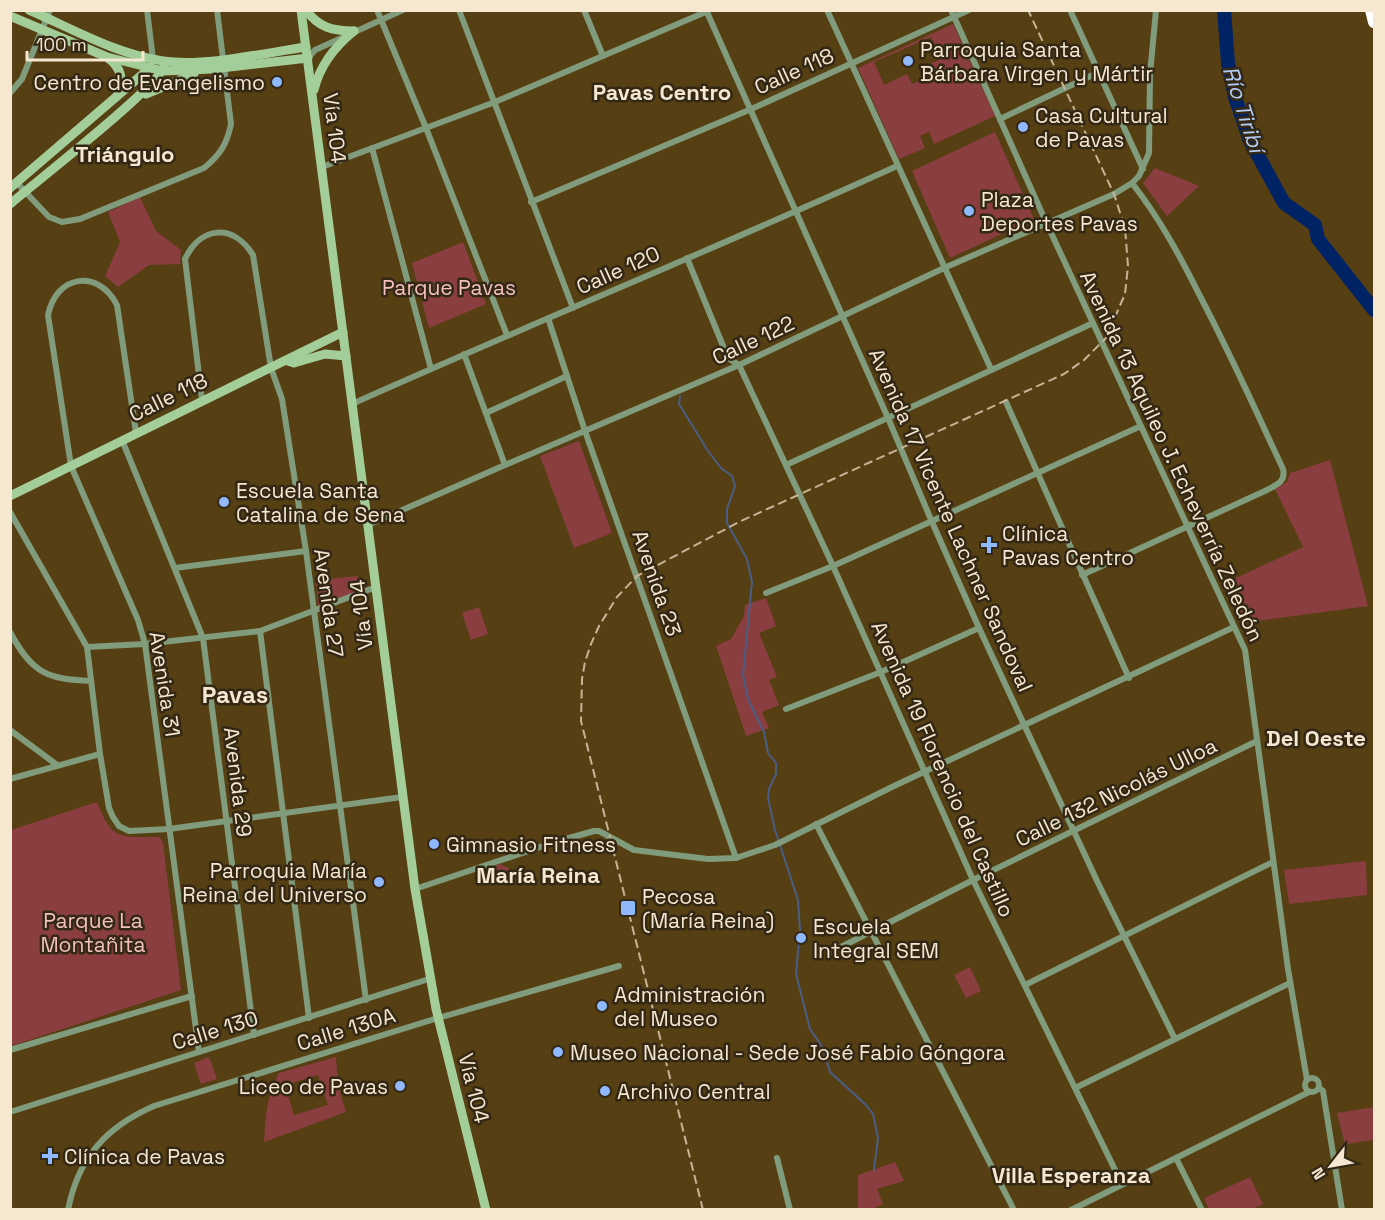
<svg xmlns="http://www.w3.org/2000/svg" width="1385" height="1220" font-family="'Space Grotesk',sans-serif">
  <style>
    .green { fill: #8a3e40; fill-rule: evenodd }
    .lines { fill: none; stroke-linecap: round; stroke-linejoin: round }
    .stream { stroke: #4a5e85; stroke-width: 2 }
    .river { stroke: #002365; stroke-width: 14 }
    .street { stroke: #819c7c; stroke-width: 6 }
    .secondary { stroke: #a3ce9a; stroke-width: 9 }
    .highway { stroke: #fff; stroke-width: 12 }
    .rail { stroke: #c5b497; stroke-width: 2; stroke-dasharray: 9 4.5; stroke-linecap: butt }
    .poi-dot { fill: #8fb8fd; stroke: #332816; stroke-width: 2 }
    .labels { text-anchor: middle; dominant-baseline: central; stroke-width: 5; stroke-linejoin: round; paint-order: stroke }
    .poi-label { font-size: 21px; fill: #f5e7d0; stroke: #332816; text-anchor: start }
    .street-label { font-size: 21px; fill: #f5e7d0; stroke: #332816 }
    .park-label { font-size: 21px; fill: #f4bfbd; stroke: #332816 }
    .neighbourhood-label { font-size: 22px; font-weight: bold; fill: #f5e7d0; stroke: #332816 }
    .water-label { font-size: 22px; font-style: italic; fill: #b3cbf3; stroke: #332816 }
    .quarter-label { font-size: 24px; font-weight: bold; fill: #f5e7d0; stroke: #332816 }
  </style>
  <rect width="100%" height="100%" fill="#563f12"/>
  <g class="green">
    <path d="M 953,24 L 995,116 L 934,144 L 929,132 L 920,136 L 925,148 L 899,159 L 858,68 ZM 931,37 L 941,59 L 924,67 L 928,77 L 912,84 L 907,74 L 884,85 L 874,62 Z"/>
    <polygon points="995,132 1034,219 950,258 912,171"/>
    <polygon points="1155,168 1199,186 1167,216 1143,183"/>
    <polygon points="140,197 156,231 181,250 180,264 149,265 118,287 105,276 120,242 108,212"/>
    <polygon points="463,242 486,304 429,328 412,263"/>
    <polygon points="579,441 612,533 574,548 540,456"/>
    <polygon points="1330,460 1368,606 1243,623 1225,583 1303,547 1275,489 1287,482 1290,473"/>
    <polygon points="358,576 361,590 318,606 316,580"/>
    <polygon points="766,598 776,626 759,633 777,677 769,680 779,705 762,712 769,728 746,736 716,646 731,639 744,616 745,605"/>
    <polygon points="479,607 488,634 471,640 462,613"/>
    <path d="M 97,802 C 112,841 120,837 160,837 L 163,843 L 181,990 L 11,1046 L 11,830 Z"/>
    <polygon points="1366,861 1367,895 1289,904 1284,870"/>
    <polygon points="500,864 510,869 511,879 491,882 489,868"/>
    <polygon points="970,967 981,991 966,998 954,975"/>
    <polygon points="209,1057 217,1079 201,1084 194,1063"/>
    <path d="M 336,1057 L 338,1086 L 346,1112 L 264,1142 C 266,1116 266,1097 279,1073 ZM 318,1075 L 328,1105 L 294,1115 L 285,1085 Z"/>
    <polygon points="1374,1107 1374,1140 1345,1144 1337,1113"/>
    <polygon points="895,1162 904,1181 877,1189 883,1204 873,1209 858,1209 858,1175"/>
    <polygon points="1250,1177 1263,1204 1252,1209 1209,1209 1204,1198"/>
  </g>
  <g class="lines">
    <polyline class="stream" points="680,396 679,404 708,451 721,468 732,476 735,486 727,509 727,523 747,559 752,582 743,675 748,699 764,732 768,753 776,763 776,774 769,789 768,798 775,830 798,900 800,930 796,974 810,1029 823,1048 830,1072 866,1105 873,1114 878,1138 874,1170"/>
    <polyline class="river" points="1224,10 1228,63 1235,97 1250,141 1284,203 1315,225 1318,239 1374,310"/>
    <g class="street">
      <polyline points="147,10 153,59"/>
      <polyline points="377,10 426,128 507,335"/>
      <polyline points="459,10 573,308"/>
      <polyline points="584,10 603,56"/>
      <polyline points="706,10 888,418 932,522 979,628 1098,883 1175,1039"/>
      <polyline points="827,10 991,369"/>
      <polyline points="951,10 1046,222 1245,650 1288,969 1307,1080"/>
      <polyline points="1070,10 1143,169"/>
      <polyline points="308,58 315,50 403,10"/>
      <polyline points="10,93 22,79 50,10"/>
      <polyline points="1000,119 1099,72"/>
      <polyline points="372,148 431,369"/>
      <polyline points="322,167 495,102 708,11"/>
      <path d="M 17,183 L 49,217 L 62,222 L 80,219 L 204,168 C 220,155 227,144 231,124 L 217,10"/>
      <polyline points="531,202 749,110 969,10"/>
      <polyline points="687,258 728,358 739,365 833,566 973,880 1122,1184"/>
      <polyline points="548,318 585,431 736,858"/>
      <polyline points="464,354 505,465"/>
      <path d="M 202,400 L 185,259 C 201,226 233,223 253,255 L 271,368 L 282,399 L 306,551 L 366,1000"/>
      <polyline points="1006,402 1129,678"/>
      <path d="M 352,404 C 533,323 717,248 897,166"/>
      <polyline points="486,413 567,376"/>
      <path d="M 136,433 L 117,305 C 98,268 56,275 48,315 L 71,466 L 138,620 L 145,644 L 199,1052"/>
      <polyline points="122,440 203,638 254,1035"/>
      <polyline points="786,465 1093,323"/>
      <polyline points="10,512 87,647 100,754 109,808 113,817 119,826 129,831 169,829 402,797"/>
      <polyline points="368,525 505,465 739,365 944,268 1114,194 1132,183 1139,176 1149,153 1150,74 1156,10"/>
      <polyline points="175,568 306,551"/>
      <path d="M 1082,575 L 1267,490 C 1276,485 1286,482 1283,469 C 1256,411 1230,353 1200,296 C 1180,256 1160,219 1132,183"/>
      <polyline points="766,593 833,566 1141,426"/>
      <polyline points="260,631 309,1018"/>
      <path d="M 10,632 C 32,673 46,679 91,681"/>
      <polyline points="87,647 145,644 260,631 376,587"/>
      <polyline points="786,709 881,672 979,628"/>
      <polyline points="10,730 57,765"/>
      <polyline points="10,779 100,754"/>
      <polyline points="816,824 1014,1210"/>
      <polyline points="415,889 555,842 594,831 599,831 634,850 708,859 736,858 775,845 896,785 1234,627"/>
      <polyline points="829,953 973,880 1257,741"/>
      <polyline points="1025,985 1273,862"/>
      <polyline points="10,1050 192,996"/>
      <circle cx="1312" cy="1085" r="7"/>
      <polyline points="1075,1088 1290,983"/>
      <polyline points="1319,1088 1323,1091 1342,1210"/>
      <polyline points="10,1112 429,979"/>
      <polyline points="777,1158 790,1210"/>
      <polyline points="1176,1158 1202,1210"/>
      <path d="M 68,1210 C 78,1158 106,1127 154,1106 L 438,1018 L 619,966"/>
      <polyline points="1071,1210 1309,1092"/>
    </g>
    <g class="secondary">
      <path d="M 29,10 C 73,29 116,54 163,61 C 205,67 264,53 306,47"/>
      <polyline points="301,10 415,889 436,1009 486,1210"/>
      <path d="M 306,10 C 319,28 333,31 354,31"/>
      <polyline points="10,16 107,57 163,71 212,69 308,58"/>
      <path d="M 108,58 C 122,68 124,81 117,96"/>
      <path d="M 314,90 C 320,65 334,47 354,31"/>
      <polyline points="146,94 194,74"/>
      <polyline points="10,188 151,67"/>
      <path d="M 10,204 C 33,184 161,85 164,66"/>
      <polyline points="288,361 294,363 325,354 346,356"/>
      <polyline points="10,496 343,332"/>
    </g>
    <polyline class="highway" points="1371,10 1374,22"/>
    <polyline class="rail" points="703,1210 581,721 582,679 585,662 591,644 599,626 617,597 637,576 741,521 1064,374 1084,360 1106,338 1125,294 1128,266 1125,228 1114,194 1028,10"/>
  </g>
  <g class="poi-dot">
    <circle cx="908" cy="61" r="6"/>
    <circle cx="277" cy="82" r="6"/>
    <circle cx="1023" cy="127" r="6"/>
    <circle cx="969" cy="211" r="6"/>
    <circle cx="224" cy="502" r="6"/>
    <path d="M986 536h6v6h6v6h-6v6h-6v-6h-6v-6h6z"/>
    <circle cx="434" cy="844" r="6"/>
    <circle cx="379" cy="882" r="6"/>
    <rect x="620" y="900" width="16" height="16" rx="3"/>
    <circle cx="801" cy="938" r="6"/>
    <circle cx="602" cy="1006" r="6"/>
    <circle cx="558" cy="1052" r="6"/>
    <circle cx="400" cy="1086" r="6"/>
    <circle cx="605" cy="1091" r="6"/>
    <path d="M47 1147h6v6h6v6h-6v6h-6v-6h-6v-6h6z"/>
  </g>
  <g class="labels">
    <g class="poi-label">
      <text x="920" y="49">Parroquia Santa<tspan x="920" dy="24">Bárbara Virgen y Mártir</tspan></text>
      <text x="265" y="82" text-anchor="end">Centro de Evangelismo</text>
      <text x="1035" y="115">Casa Cultural<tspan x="1035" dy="24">de Pavas</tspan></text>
      <text x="981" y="199">Plaza<tspan x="981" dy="24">Deportes Pavas</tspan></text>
      <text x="236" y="490">Escuela Santa<tspan x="236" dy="24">Catalina de Sena</tspan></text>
      <text x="1002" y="533">Clínica<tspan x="1002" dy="24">Pavas Centro</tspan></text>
      <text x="446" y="844">Gimnasio Fitness</text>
      <text x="367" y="870" text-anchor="end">Parroquia María<tspan x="367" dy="24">Reina del Universo</tspan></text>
      <text x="642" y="896">Pecosa<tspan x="642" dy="24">(María Reina)</tspan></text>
      <text x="813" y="926">Escuela<tspan x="813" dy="24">Integral SEM</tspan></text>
      <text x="614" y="994">Administración<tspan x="614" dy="24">del Museo</tspan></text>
      <text x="570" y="1052">Museo Nacional - Sede José Fabio Góngora</text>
      <text x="388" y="1086" text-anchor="end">Liceo de Pavas</text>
      <text x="617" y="1091">Archivo Central</text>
      <text x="64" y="1156">Clínica de Pavas</text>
    </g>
    <g class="street-label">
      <text transform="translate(794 71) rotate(-24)">Calle 118</text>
      <text transform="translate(335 128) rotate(83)">Vía 104</text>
      <text transform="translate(618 270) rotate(-24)">Calle 120</text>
      <text transform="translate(753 340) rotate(-25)">Calle 122</text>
      <text transform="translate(168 397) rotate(-26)">Calle 118</text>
      <text transform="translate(1172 456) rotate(65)">Avenida 13 Aquileo J. Echeverría Zeledón</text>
      <text transform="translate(951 520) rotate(66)">Avenida 17 Vicente Lachner Sandoval</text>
      <text transform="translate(657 583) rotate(71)">Avenida 23</text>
      <text transform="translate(329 603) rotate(82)">Avenida 27</text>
      <text transform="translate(361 615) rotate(-97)">Vía 104</text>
      <text transform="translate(165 684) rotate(81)">Avenida 31</text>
      <text transform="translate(943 769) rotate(66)">Avenida 19 Florencio del Castillo</text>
      <text transform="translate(238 782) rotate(83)">Avenida 29</text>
      <text transform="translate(1116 792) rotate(-26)">Calle 132 Nicolás Ulloa</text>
      <text transform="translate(346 1029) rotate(-17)">Calle 130A</text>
      <text transform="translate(215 1030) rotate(-17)">Calle 130</text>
      <text transform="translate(474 1088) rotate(76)">Vía 104</text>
    </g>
    <g class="park-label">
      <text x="449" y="287">Parque Pavas</text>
      <text x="93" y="920">Parque La<tspan x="93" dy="24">Montañita</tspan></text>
    </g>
    <g class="neighbourhood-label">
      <text x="662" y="92">Pavas Centro</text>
      <text x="125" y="154">Triángulo</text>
      <text x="1316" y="738">Del Oeste</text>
      <text x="538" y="875">María Reina</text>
      <text x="1071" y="1175">Villa Esperanza</text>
    </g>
    <g class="water-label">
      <text transform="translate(1244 109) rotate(72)">Río Tiribí</text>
    </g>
    <g class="quarter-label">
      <text x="235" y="694">Pavas</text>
    </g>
  </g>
  <rect width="1385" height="1220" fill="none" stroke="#f5e7d0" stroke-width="24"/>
  <g transform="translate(1331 1166) rotate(239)" stroke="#332816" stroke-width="4.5" paint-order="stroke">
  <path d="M0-4.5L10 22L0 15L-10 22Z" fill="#f5e7d0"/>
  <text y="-9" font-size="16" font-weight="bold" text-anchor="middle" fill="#f5e7d0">N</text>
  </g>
  <path d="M27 51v9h116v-9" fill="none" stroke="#f5e7d0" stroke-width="3"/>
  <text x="36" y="51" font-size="18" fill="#f5e7d0" stroke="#332816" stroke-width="4.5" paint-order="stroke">100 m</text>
</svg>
